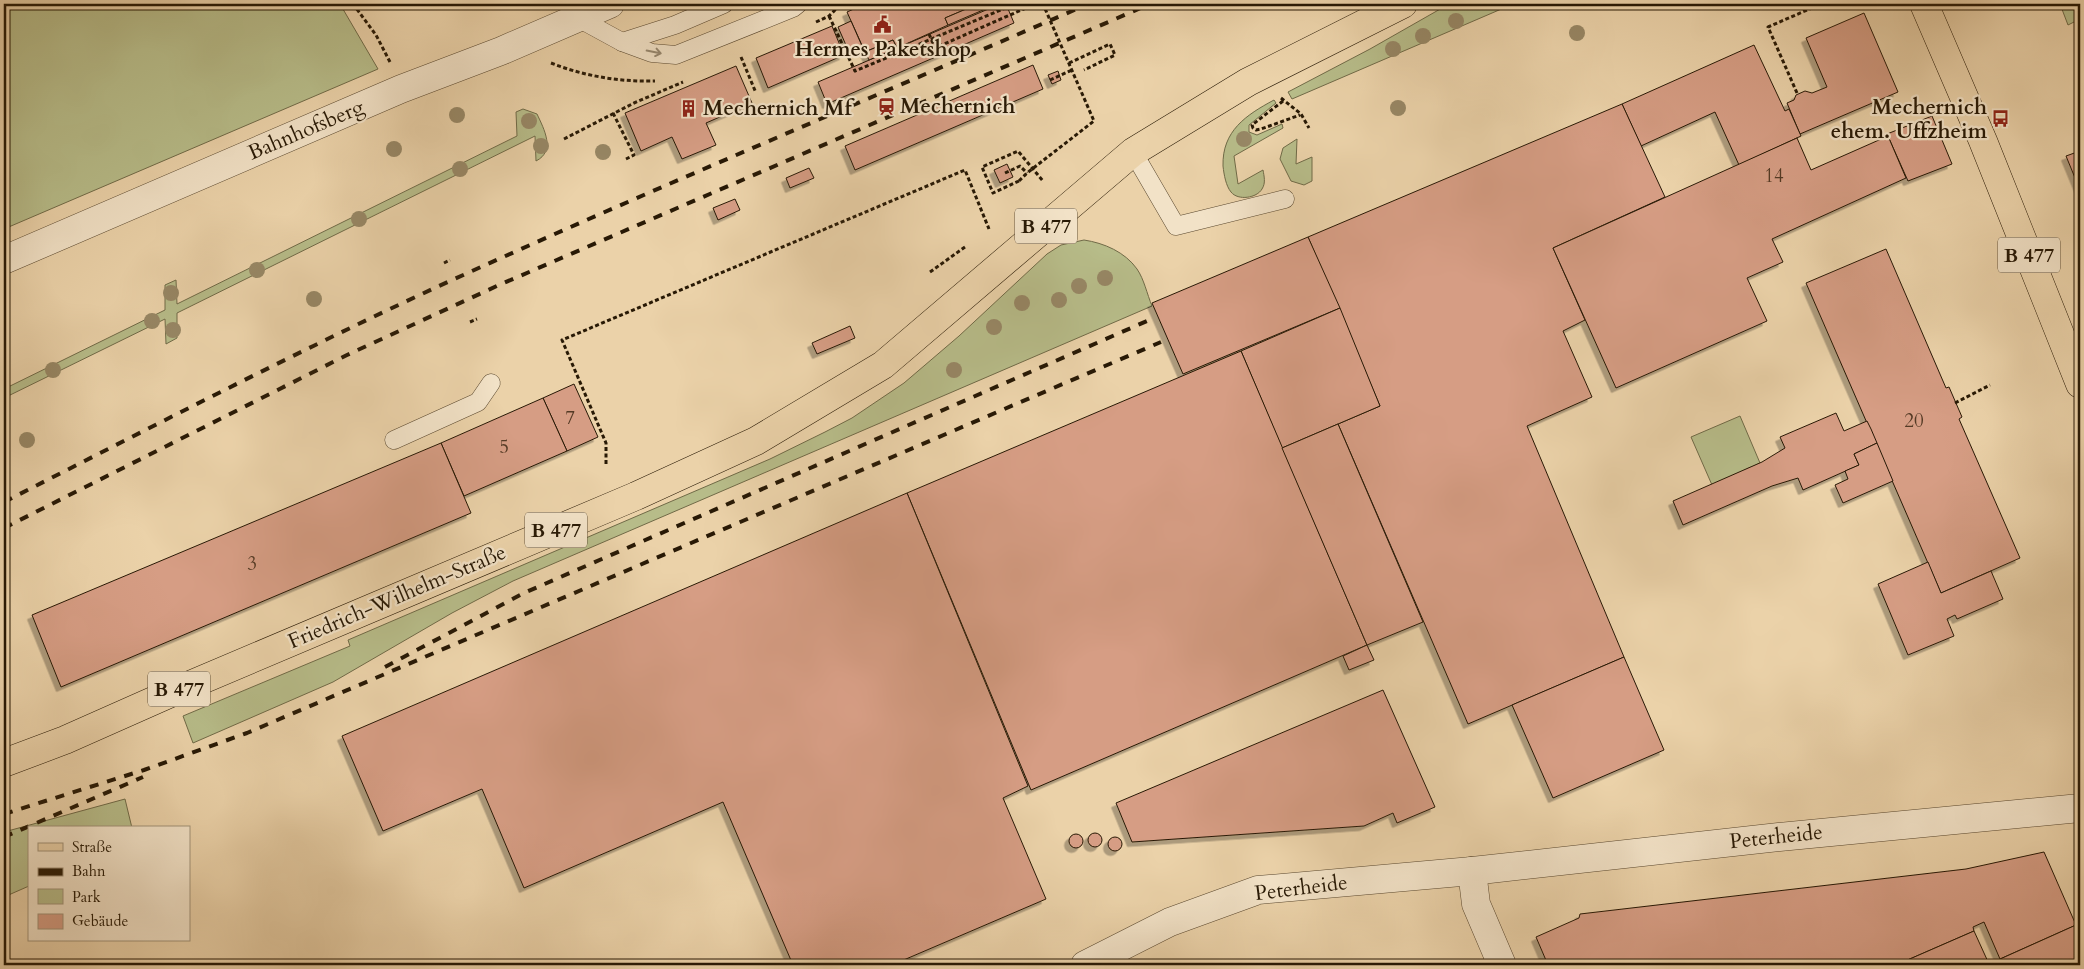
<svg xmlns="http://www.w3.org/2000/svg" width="2084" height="969" font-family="Cardo,serif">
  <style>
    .green { fill: #b7bc89; stroke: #706a47 }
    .building { fill: #d69d84; stroke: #281905; filter: url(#shadow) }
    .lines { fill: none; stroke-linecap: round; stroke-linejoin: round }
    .service-casing { stroke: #59472e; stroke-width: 19 }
    .minor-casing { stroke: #59472e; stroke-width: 29 }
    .tertiary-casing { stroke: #59472e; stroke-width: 29 }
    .primary-casing { stroke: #281905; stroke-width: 29 }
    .path { stroke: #281905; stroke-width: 3; stroke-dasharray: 4 2.5; stroke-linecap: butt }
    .service { stroke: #f2e2c7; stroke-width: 18 }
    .minor { stroke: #f2e2c7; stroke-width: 28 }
    .tertiary { stroke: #f2e2c7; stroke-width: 28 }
    .primary { stroke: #ebd2a9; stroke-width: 28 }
    .rail { stroke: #281905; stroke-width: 4; stroke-dasharray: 9 9; stroke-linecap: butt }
    .path-bridge { stroke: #281905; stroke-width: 3; stroke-dasharray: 4 2.5; stroke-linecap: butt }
    .tree { fill: #978765 }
    .oneway { stroke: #978870 }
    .labels { text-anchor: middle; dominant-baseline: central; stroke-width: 4.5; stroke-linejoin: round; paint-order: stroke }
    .number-label { font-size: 19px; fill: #543a25 }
    .shield { fill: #f2e2c7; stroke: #65553f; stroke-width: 1 }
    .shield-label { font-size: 20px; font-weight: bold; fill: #281905 }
    .poi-label { font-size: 21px; font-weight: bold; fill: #281905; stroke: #f2e2c7; text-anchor: start }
    .street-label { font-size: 21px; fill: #281905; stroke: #f2e2c7 }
  </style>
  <defs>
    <filter id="shadow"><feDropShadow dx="-4.5" dy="4.5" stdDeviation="0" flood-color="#0004"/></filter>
  </defs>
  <rect width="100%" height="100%" fill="#ebd2a9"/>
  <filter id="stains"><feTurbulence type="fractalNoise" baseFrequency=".004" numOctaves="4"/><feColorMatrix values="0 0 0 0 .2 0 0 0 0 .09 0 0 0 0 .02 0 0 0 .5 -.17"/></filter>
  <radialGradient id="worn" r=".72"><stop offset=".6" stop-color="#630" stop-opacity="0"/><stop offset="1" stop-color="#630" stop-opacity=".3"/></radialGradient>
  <g class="green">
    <polygon points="4,4 340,4 378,69 4,229"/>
    <polygon points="1449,4 1513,4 1292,99 1288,92 1370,49"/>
    <polygon points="2060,4 2080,4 2080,19 2068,25"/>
    <path d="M 1274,100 L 1276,103 L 1249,125 L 1249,132 L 1257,135 L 1282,124 L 1283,128 L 1234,156 L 1238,184 L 1263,170 C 1264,176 1266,183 1262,189 C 1257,198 1238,201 1231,192 C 1226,186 1224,175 1223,166 C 1222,131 1246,115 1274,100 Z"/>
    <path d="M 523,109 L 537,114 C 544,129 556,151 536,161 L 535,136 L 177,313 L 177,338 L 166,344 L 165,319 L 4,398 L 4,389 L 165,310 L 165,285 L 176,280 L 177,304 L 517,136 L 516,112 Z"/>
    <polygon points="1297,139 1296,164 1312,157 1312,181 1304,185 1291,181 1280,159 1283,148"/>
    <path d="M 1084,240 C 1104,243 1125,252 1137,269 C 1144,279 1147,294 1152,306 L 513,581 L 452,613 L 333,682 L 193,743 L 183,716 L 350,646 L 348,640 L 770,459 L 825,432 L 852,418 L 904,383 L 959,336 L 1047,254 L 1061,245 Z"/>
    <polygon points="1740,416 1760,463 1712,485 1691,437"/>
    <polygon points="125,799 132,828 29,828 29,886 4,897 4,832"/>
  </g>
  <g class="building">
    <polygon points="865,4 978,4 945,18 948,25 897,48 893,40 865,52 847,12"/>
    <polygon points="978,4 997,4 948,25 945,18"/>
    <polygon points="1000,4 1006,4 1014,23 827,104 818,82"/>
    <polygon points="1864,13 1898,92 1800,134 1787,103 1794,100 1796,95 1805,91 1812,93 1827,87 1806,38"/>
    <polygon points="851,21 862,46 849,52 838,27"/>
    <polygon points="832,26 844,55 768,88 756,58"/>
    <polygon points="893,40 897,48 869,60 865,52"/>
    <polygon points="1754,45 1785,111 1789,109 1801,136 1739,165 1715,112 1641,146 1622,104"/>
    <polygon points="1033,65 1043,89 855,170 845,146"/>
    <polygon points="736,66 752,103 706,123 716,145 682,159 672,137 641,151 625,113"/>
    <polygon points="1058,71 1061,80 1052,84 1048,75"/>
    <polygon points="1622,104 1665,197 1553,248 1585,320 1563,331 1592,397 1527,426 1624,657 1468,724 1338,424 1380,406 1308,237"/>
    <polygon points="1932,116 1952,164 1908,181 1887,134"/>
    <polygon points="1888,136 1906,178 1772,239 1783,262 1747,278 1767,321 1616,388 1553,248 1797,138 1811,170"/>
    <polygon points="2080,151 2080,190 2066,156"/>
    <polygon points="1007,164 1013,177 1000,183 994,170"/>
    <polygon points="809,168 814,178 790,188 786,178"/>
    <polygon points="735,199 740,210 718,220 713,208"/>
    <polygon points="1308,237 1340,308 1183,374 1152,303"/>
    <polygon points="1886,249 1946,388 1949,387 1962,417 1959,419 2020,558 1941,593 1806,283"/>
    <polygon points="1340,308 1380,406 1282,448 1241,351"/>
    <polygon points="850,326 855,338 817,354 812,343"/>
    <polygon points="1241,351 1367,645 1031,790 907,493"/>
    <polygon points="574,384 598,437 567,451 543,398"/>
    <polygon points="543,398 567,451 464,496 441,443"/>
    <polygon points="1836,413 1844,431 1867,421 1871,429 1877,443 1854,454 1859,465 1803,490 1798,478 1772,486 1683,525 1673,501 1762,462 1785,448 1780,437"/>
    <polygon points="1338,424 1423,622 1367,645 1282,448"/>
    <polygon points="441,443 471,513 61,687 32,615"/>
    <polygon points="1877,443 1893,481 1843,503 1835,485 1848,479 1845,471 1859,465 1854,454"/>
    <polygon points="907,493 1028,786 1003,798 1046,899 892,965 793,965 723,802 524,888 482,789 383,831 342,736"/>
    <polygon points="1928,562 1941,593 1991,571 2003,599 1957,619 1955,615 1947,619 1954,636 1908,655 1878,584"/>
    <polygon points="1367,645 1374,660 1349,670 1343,656"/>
    <polygon points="1624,657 1664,750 1553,798 1512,705"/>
    <polygon points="1383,690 1435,807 1397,823 1393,813 1364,826 1132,842 1116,803"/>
    <circle cx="1095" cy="840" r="7"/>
    <circle cx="1076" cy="841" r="7"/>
    <circle cx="1115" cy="844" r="7"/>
    <polygon points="2044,852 2076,925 2000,959 1984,922 1973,927 1974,931 1896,965 1548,965 1536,937 1579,918 1580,914 1966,869"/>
    <polygon points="2076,925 2080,934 2080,965 1896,965 1974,931 1989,964"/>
  </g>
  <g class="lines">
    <defs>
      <g id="service">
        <polyline points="578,18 622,42 652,53 676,55 793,8 798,4"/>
        <polyline points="622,42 675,25 724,4"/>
        <polyline points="1133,152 1176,226 1285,199"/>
        <polyline points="394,440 478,402 491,383"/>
      </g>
      <g id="minor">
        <polyline points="1472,871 1476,904 1502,965"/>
        <polyline points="1085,965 1170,922 1258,890 1472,871 1779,837 2080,808"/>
      </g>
      <polyline id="tertiary" points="4,260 401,89 501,51 610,4"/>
      <g id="primary">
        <polyline points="1924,4 1983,141 2080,384"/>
        <polyline points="4,763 65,740 171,693 636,496 756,441 883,365 1133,152 1248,82 1403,4"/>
      </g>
    </defs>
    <use href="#service" class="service-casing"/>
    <use href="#minor" class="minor-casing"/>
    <use href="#tertiary" class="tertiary-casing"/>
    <use href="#primary" class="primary-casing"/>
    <g class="path">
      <polyline points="353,4 376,35 390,62"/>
      <polyline points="829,16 855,71 1015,4"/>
      <polyline points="816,22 829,16 841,4"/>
      <polyline points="929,34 935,48 1035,4"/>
      <polyline points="741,57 756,93"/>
      <path d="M 551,63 C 584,76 619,82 655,81"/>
      <polyline points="1069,63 1110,44 1115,55 1084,70"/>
      <polyline points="1050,80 1072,70"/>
      <polyline points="1797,93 1768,27 1821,4"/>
      <polyline points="1281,98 1301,114 1309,128"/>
      <polyline points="1283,101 1252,125 1253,128 1256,130 1261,129 1300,115"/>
      <polyline points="613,113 634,155 626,159"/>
      <polyline points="564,139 634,103 683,82"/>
      <polyline points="1005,173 1020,166 1027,173"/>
      <polyline points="1019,181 993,193 982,167 1018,151 1043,181"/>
      <polyline points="444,263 450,260"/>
      <polyline points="930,272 965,247"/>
      <polyline points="470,322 477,319"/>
      <polyline points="1955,403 1990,385"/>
      <polyline points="606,464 606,443 562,340 965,170 989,229"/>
    </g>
    <use href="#service" class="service"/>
    <use href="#minor" class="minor"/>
    <use href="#tertiary" class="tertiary"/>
    <use href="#primary" class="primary"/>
    <g class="rail">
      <path d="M 4,502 C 148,429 292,354 439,286 C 654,188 872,98 1088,4"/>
      <polyline points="4,528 347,355 499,285 1150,4"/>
      <polyline points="385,667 524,593 1147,321"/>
      <polyline points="4,814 144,770 247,733 1161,342"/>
      <polyline points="4,837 143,777"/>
    </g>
    <polyline class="path-bridge" points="1019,181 1027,173 1094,121 1043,4"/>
  </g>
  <g class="tree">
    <circle cx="1456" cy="21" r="8"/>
    <circle cx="1577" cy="33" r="8"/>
    <circle cx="1423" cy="36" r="8"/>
    <circle cx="1393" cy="49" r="8"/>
    <circle cx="1398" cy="108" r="8"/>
    <circle cx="457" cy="115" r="8"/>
    <circle cx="529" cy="121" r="8"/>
    <circle cx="1244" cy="139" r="8"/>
    <circle cx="541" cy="146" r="8"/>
    <circle cx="394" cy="149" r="8"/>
    <circle cx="603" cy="152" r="8"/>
    <circle cx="460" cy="169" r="8"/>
    <circle cx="359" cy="219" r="8"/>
    <circle cx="257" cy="270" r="8"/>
    <circle cx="1105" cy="278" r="8"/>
    <circle cx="1079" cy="286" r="8"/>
    <circle cx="171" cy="293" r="8"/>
    <circle cx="314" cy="299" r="8"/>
    <circle cx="1059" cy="300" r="8"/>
    <circle cx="1022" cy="303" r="8"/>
    <circle cx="152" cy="321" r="8"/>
    <circle cx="994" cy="327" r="8"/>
    <circle cx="173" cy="330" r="8"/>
    <circle cx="53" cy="370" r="8"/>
    <circle cx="954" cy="370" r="8"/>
    <circle cx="27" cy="440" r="8"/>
  </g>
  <defs><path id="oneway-shaft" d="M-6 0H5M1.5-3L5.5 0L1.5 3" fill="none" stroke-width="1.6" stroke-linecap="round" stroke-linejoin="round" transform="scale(1.25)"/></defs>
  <use class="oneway" href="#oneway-shaft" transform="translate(654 52) rotate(11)"/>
  <defs>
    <symbol id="civic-bare" viewBox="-9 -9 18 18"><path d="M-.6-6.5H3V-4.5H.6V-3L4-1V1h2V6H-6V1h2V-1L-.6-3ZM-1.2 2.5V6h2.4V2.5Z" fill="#8f2418" stroke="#f2e2c7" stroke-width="2.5" paint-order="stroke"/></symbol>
    <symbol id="station-bare" viewBox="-9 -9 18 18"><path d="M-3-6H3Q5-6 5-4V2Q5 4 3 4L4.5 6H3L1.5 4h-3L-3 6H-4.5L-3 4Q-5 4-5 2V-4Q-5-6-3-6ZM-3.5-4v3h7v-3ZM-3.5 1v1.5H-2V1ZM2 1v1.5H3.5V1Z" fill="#8f2418" stroke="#f2e2c7" stroke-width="2.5" paint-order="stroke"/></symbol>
    <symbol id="building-bare" viewBox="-9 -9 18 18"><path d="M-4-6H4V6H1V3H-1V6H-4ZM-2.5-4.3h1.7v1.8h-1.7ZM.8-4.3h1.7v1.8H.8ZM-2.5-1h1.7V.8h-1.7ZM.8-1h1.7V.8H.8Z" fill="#8f2418" stroke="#f2e2c7" stroke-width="2.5" paint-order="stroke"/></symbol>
    <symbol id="bus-bare" viewBox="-9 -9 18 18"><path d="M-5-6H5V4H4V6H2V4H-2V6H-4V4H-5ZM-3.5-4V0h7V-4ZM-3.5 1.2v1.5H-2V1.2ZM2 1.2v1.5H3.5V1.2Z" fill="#8f2418" stroke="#f2e2c7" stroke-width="2.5" paint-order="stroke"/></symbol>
  </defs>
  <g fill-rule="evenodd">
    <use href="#civic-bare" x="870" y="12" width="25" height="25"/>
    <use href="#station-bare" x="874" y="94" width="25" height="25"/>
    <use href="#building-bare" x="676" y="96" width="25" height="25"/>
    <use href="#bus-bare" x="1988" y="106" width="25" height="25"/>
  </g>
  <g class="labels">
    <g class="number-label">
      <text x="1774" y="176">14</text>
      <text x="570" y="418">7</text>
      <text x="1914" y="421">20</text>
      <text x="504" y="447">5</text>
      <text x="252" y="564">3</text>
    </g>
    <g class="shield">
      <rect x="1015" y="208.5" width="62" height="35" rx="4"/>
      <rect x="1998" y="237.5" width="62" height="35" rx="4"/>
      <rect x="525" y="512.5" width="62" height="35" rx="4"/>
      <rect x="148" y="671.5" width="62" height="35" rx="4"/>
    </g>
    <g class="shield-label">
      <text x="1046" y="226">B 477</text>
      <text x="2029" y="255">B 477</text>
      <text x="556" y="530">B 477</text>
      <text x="179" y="689">B 477</text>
    </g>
    <g class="poi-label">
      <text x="883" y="49" text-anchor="middle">Hermes Paketshop</text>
      <text x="900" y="106">Mechernich</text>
      <text x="1987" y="107" text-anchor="end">Mechernich<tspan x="1987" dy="24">ehem. Uffzheim</tspan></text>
      <text x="703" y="108">Mechernich Mf</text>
    </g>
    <g class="street-label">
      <text transform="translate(306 130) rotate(-23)">Bahnhofsberg</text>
      <text transform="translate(397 597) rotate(-23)">Friedrich-Wilhelm-Straße</text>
      <text transform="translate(1776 837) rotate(-6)">Peterheide</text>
      <text transform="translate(1301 888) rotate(-7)">Peterheide</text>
    </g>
  </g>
  <rect width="2084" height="969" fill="none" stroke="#ebd2a9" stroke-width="20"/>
  <rect x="5" y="5" width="2074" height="959" fill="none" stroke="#281905" stroke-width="2.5"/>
  <rect x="10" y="10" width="2064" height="949" fill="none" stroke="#281905"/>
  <rect x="28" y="826" width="162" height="115" fill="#f2e2c7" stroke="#a19279"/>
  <rect x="38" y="843" width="25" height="8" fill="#ebd2a9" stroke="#a19279"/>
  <text x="72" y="852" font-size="15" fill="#281905">Straße</text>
  <rect x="38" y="868" width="25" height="8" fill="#281905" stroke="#a19279"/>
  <text x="72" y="876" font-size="15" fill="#281905">Bahn</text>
  <rect x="38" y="889" width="25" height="15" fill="#b7bc89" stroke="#a19279"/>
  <text x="72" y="902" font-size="15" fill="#281905">Park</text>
  <rect x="38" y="914" width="25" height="15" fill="#d69d84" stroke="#a19279"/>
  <text x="72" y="926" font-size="15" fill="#281905">Gebäude</text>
  <rect width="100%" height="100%" filter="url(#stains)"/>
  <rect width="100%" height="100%" fill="url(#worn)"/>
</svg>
